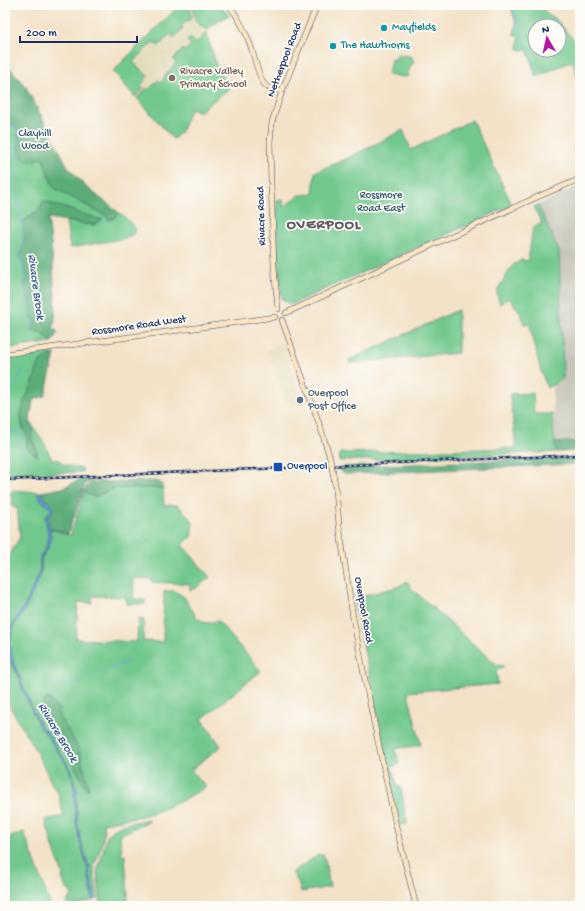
<svg xmlns="http://www.w3.org/2000/svg" width="585" height="911" font-family="'Gochi Hand',sans-serif">
  <style>
    .built { fill: #e2dcba }
    .industrial { fill: #c5c5b8 }
    .green { fill: #71c88d; stroke: #467c76; fill-rule: evenodd }
    .forest { fill: #5cac78; stroke: #3c6e6b }
    .water { fill: #69a3d9; stroke: #42699c }
    .lines { fill: none; stroke-linecap: round; stroke-linejoin: round }
    .stream { stroke: #69a3d9; stroke-width: 1 }
    .secondary-casing { stroke: #3b4a6e; stroke-width: 6 }
    .secondary { stroke: #fbe6c4; stroke-width: 5 }
    .rail-casing { stroke: #1b2f5e; stroke-width: 2.5 }
    .rail { stroke: #fdfcf7; stroke-width: 1; stroke-dasharray: 3; stroke-linecap: butt }
    .secondary-bridge-casing { stroke: #3b4a6e; stroke-width: 6; stroke-linecap: butt }
    .secondary-bridge { stroke: #fbe6c4; stroke-width: 5 }
    .culture-dot { fill: #0f9aa8; stroke: #fdfcf7; stroke-width: 1.5 }
    .education-dot { fill: #8d6e63; stroke: #fdfcf7; stroke-width: 1.5 }
    .service-dot { fill: #5c6f8a; stroke: #fdfcf7; stroke-width: 1.5 }
    .transit-dot { fill: #1a4fb4; stroke: #fdfcf7; stroke-width: 1.5 }
    .labels { text-anchor: middle; dominant-baseline: central; stroke-width: 3.5; stroke-linejoin: round; paint-order: stroke }
    .culture-label { font-size: 11px; fill: #0d838f; stroke: #fdfcf7; text-anchor: start }
    .street-label { font-size: 11px; fill: #1b2f5e; stroke: #fdfcf7 }
    .education-label { font-size: 11px; fill: #785e54; stroke: #fdfcf7; text-anchor: start }
    .park-label { font-size: 11px; fill: #355d6c; stroke: #fdfcf7 }
    .service-label { font-size: 11px; fill: #4e5e75; stroke: #fdfcf7; text-anchor: start }
    .transit-label { font-size: 11px; fill: #164399; stroke: #fdfcf7; text-anchor: start }
    .water-label { font-size: 12px; font-style: italic; fill: #3a5d8f; stroke: #fdfcf7 }
    .district-label { font-size: 15px; font-weight: bold; letter-spacing: 1px; fill: #635a65; stroke: #fdfcf7 }
  </style>
  <rect width="100%" height="100%" fill="#fdfcf7"/>
  <filter id="ink" filterUnits="userSpaceOnUse"><feTurbulence type="fractalNoise" baseFrequency=".025" numOctaves="2"/><feDisplacementMap in="SourceGraphic" scale="8" xChannelSelector="R" yChannelSelector="G"/><feConvolveMatrix kernelMatrix="1 2 1 2 8 2 1 2 1" color-interpolation-filters="sRGB"/></filter>
  <filter id="wash" filterUnits="userSpaceOnUse"><feTurbulence type="fractalNoise" baseFrequency=".012" numOctaves="4" result="noise"/><feDisplacementMap in="SourceGraphic" scale="16" xChannelSelector="R" yChannelSelector="G"/><feGaussianBlur stdDeviation="0.9" result="paint"/><feColorMatrix in="noise" values="0 0 0 0 0 0 0 0 0 0 0 0 0 0 0 0 0 1.4 0 .05"/><feComposite in="paint" operator="in"/></filter>
  <g filter="url(#wash)">
    <rect width="100%" height="100%" fill="#f3e2c7"/>
    <g class="built">
      <polygon points="180,5 219,5 229,15 208,28 211,42 220,68 231,85 232,90 202,111 191,108 177,137 173,139 112,71"/>
      <polygon points="283,344 303,403 293,405 286,403 267,350"/>
      <polygon points="580,628 580,652 577,646 573,647 571,629"/>
    </g>
    <polygon class="industrial" points="580,185 580,441 555,443 552,385 563,378 559,251 538,205"/>
    <g class="green">
      <polygon points="180,5 189,5 192,17 189,21 187,20 181,27 183,28 174,38 170,34 159,46 153,42 133,62 148,76 141,85 144,88 135,97 113,71"/>
      <polygon points="192,5 219,5 229,15 208,28 208,29 206,30 196,22"/>
      <path d="M 510,5 L 540,5 L 549,16 L 555,18 L 580,47 L 580,88 L 579,81 L 572,61 L 536,77 L 528,51 L 518,49 L 519,37 L 514,35 L 516,23 ZM 535,26 L 559,26 L 559,50 L 535,50 Z"/>
      <path d="M 206,32 L 217,68 L 229,88 L 199,112 L 191,108 C 185,119 184,133 173,139 L 137,98 L 147,88 L 149,90 L 158,80 L 161,82 L 164,79 L 163,78 L 176,63 L 173,60 L 183,49 L 185,51 L 191,45 L 187,41 L 190,38 L 196,43 L 200,39 Z"/>
      <polygon points="397,54 412,57 414,62 410,67 407,77 388,75 391,59 395,60"/>
      <path d="M 5,109 L 8,114 L 10,125 L 17,127 L 18,135 L 18,149 L 42,157 L 54,188 L 106,216 L 109,221 L 115,217 L 119,213 L 124,216 L 135,228 L 133,234 L 127,238 L 70,248 L 66,221 L 93,225 L 102,220 L 41,208 L 22,222 L 24,238 L 20,256 L 26,276 L 24,284 L 33,323 L 32,331 L 40,332 L 52,342 L 5,349 L 5,281 L 7,278 C 5,269 5,260 5,251 C 6,234 15,207 5,193 Z"/>
      <path d="M 472,120 L 512,205 L 290,305 L 282,299 C 278,266 276,233 277,200 L 283,200 L 284,207 L 299,195 L 313,194 L 315,172 L 346,159 L 403,130 L 411,150 Z"/>
      <polygon points="538,205 559,251 563,378 547,388 540,368 529,323 528,324 524,324 523,322 522,315 509,298 500,304 497,294 498,289 513,265 523,259 525,261 528,260 533,227 542,224 534,207"/>
      <polygon points="458,310 458,353 350,363 349,360"/>
      <polygon points="47,353 52,354 39,363 22,426 27,435 27,448 37,456 37,451 31,436 34,428 37,434 41,437 52,459 60,460 60,462 65,465 83,469 82,472 5,475 5,358"/>
      <polygon points="533,393 534,414 552,414 555,446 556,452 339,461 340,453 516,448 510,394"/>
      <path d="M 117,488 L 163,488 L 164,505 L 178,505 L 193,522 L 191,537 L 182,545 L 210,577 L 195,589 L 194,588 L 190,590 L 190,584 L 152,582 L 152,579 L 134,578 L 133,599 L 145,600 L 145,604 L 126,604 L 126,597 L 92,596 L 92,603 L 78,602 L 76,639 L 137,642 L 138,619 L 144,620 L 143,641 L 163,642 L 164,591 L 175,591 L 184,597 L 197,618 L 206,623 L 218,621 L 261,671 L 202,719 L 221,746 L 191,770 L 206,787 C 190,796 175,805 158,811 C 140,817 121,820 103,823 C 106,836 101,851 95,863 L 90,866 L 95,867 L 94,872 L 98,899 L 95,899 L 89,868 L 81,841 L 77,822 L 76,795 L 76,792 L 78,792 L 76,790 L 73,777 L 68,765 L 45,730 L 42,728 L 32,709 L 28,696 L 23,687 L 20,677 L 14,664 L 9,643 L 11,639 L 11,635 L 12,633 L 13,626 L 19,619 L 26,607 L 41,571 L 41,558 L 47,550 L 50,543 L 50,531 L 53,530 L 55,530 L 64,534 L 71,535 L 84,491 C 85,491 89,495 89,495 C 96,499 109,490 117,488 Z"/>
      <path d="M 13,490 L 38,492 L 41,500 L 51,509 L 49,513 L 47,514 L 49,540 L 43,553 L 41,556 L 39,575 L 35,582 L 26,604 L 20,612 L 19,616 L 14,623 L 9,635 L 7,645 L 10,662 L 20,679 L 22,688 L 40,728 L 44,731 L 67,765 L 73,779 L 76,822 L 80,841 L 87,866 L 93,900 L 73,906 L 68,906 L 66,902 L 69,900 L 69,898 L 72,895 L 71,892 C 65,890 64,883 62,877 L 63,875 L 52,844 L 52,842 L 45,820 L 64,816 L 57,789 L 56,788 L 54,788 L 37,753 L 5,698 L 5,559 L 7,559 L 20,537 L 17,507 L 13,507 L 12,496 L 8,496 Z"/>
      <polygon points="406,582 408,582 411,588 492,661 498,665 504,666 496,672 498,684 408,692 408,693 421,745 395,749 399,764 392,767 397,786 401,787 407,824 400,825 355,606 359,597 397,587"/>
      <path d="M 149,819 L 149,821 L 120,835 L 122,855 L 125,855 L 125,857 L 128,895 L 127,906 L 101,906 L 97,872 L 107,837 C 115,824 135,822 149,819 Z"/>
      <polygon points="24,832 51,906 5,906 5,839"/>
      <polygon points="318,855 324,855 330,887 301,892 298,882 293,874 294,871"/>
    </g>
    <g class="forest">
      <path d="M 5,62 L 26,87 L 68,167 L 85,186 L 113,208 L 119,213 L 115,217 L 109,221 L 106,216 L 54,188 L 42,157 L 31,162 L 19,156 C 17,146 19,137 17,127 L 10,125 L 8,114 L 5,109 Z"/>
      <polygon points="5,193 9,200 10,211 5,250"/>
      <path d="M 43,201 L 103,220 L 93,225 L 48,218 C 51,240 53,262 54,284 C 55,299 57,314 53,328 L 58,332 L 52,342 L 40,332 L 32,331 L 33,323 L 24,284 L 26,276 L 20,256 L 24,238 L 22,222 L 41,208 Z"/>
      <polygon points="52,354 55,354 45,396 33,400 30,421 34,428 31,436 37,451 37,456 27,448 27,435 22,426 21,415 23,404 33,382 39,363"/>
      <polygon points="580,441 580,451 556,452 555,446 555,443"/>
      <polygon points="580,457 580,464 346,474 341,472 340,467"/>
      <polygon points="81,479 96,479 85,484 68,534 54,529 49,530 47,517 52,513 53,510 43,499 41,492 62,488"/>
      <path d="M 157,481 L 162,484 L 162,488 L 117,488 L 110,490 L 95,497 L 89,495 L 84,491 C 88,484 89,483 97,482 Z"/>
      <polygon points="48,697 60,711 58,713 60,717 77,745 80,753 89,789 87,789 69,756 49,730 44,713 43,703"/>
    </g>
    <path class="water" d="M 38,492 L 41,492 C 44,504 50,500 53,508 L 52,513 L 47,517 L 51,536 L 50,543 L 47,550 L 41,558 L 41,571 L 40,577 L 26,607 L 19,619 L 13,626 L 12,633 L 11,635 L 11,639 L 9,643 L 14,664 L 20,677 L 23,687 L 28,696 L 32,709 L 41,726 L 45,730 L 68,765 L 73,777 L 76,789 L 78,792 L 78,793 L 76,792 L 76,795 L 77,822 L 81,841 L 89,868 L 95,899 L 93,900 L 87,866 L 80,841 L 76,822 L 73,779 L 67,765 L 44,731 L 40,728 L 22,688 L 20,679 L 9,658 L 7,644 L 11,626 L 14,623 L 17,617 L 19,616 L 20,612 L 26,604 L 35,582 L 39,575 L 40,571 L 40,558 L 48,543 L 48,535 L 45,517 L 47,514 L 49,513 L 51,509 L 41,500 Z"/>
    <g class="lines">
      <g class="stream">
        <polyline points="511,5 524,38 536,77"/>
        <path d="M 5,109 L 8,114 L 10,125 L 17,127 C 19,138 15,150 22,160 L 16,168 L 16,180 L 24,238 L 20,256 L 26,276 L 24,284 L 33,323 L 31,333"/>
        <path d="M 5,389 C 15,384 18,381 22,371"/>
        <polyline points="5,414 8,419 10,431 19,433 24,438 16,444 25,454 29,463"/>
        <path d="M 48,686 C 68,688 87,678 105,670 C 113,667 121,665 129,660"/>
        <polyline points="94,899 95,906"/>
      </g>
    </g>
  </g>
  <g filter="url(#ink)">
    <g class="lines">
      <defs>
        <g id="secondary">
          <path d="M 229,5 C 238,17 245,30 250,44 C 254,55 258,77 265,85 C 269,90 276,90 282,91"/>
          <polyline points="278,309 274,267 271,182 270,142 272,122 282,91 317,5"/>
          <polyline points="286,313 364,277 449,237 544,194 580,179"/>
          <polyline points="282,320 320,426 330,458"/>
          <polyline points="5,354 275,317"/>
          <polyline points="333,473 336,490 339,525 353,618 366,685 396,826 416,906"/>
        </g>
      </defs>
      <use href="#secondary" class="secondary-casing"/>
      <use href="#secondary" class="secondary"/>
      <defs>
        <polyline id="rail" points="5,480 580,455"/>
      </defs>
      <use href="#rail" class="rail-casing"/>
      <use href="#rail" class="rail"/>
      <defs>
        <polyline id="secondary-bridge" points="330,458 333,473"/>
      </defs>
      <use href="#secondary-bridge" class="secondary-bridge-casing"/>
      <use href="#secondary-bridge" class="secondary-bridge"/>
    </g>
  </g>
  <g class="culture-dot">
    <circle cx="384" cy="28" r="4"/>
    <circle cx="333" cy="46" r="4"/>
  </g>
  <circle class="education-dot" cx="172" cy="78" r="4"/>
  <circle class="service-dot" cx="300" cy="400" r="4"/>
  <rect class="transit-dot" x="273" y="462" width="10" height="10" rx="2"/>
  <g class="labels">
    <g class="culture-label">
      <text x="392" y="28">Mayfields</text>
      <text x="341" y="46">The Hawthorns</text>
    </g>
    <g class="street-label">
      <text transform="translate(285 60) rotate(-69)">Netherpool Road</text>
      <text transform="translate(262 216) rotate(-92)">Rivacre Road</text>
      <text transform="translate(139 326) rotate(-8)">Rossmore Road West</text>
      <text transform="translate(363 610) rotate(80)">Overpool Road</text>
    </g>
    <g class="education-label">
      <text x="180" y="72">Rivacre Valley<tspan x="180" dy="13">Primary School</tspan></text>
    </g>
    <g class="park-label">
      <text x="35" y="134">Clayhill<tspan x="35" dy="13">Wood</tspan></text>
      <text x="381" y="196">Rossmore<tspan x="381" dy="13">Road East</tspan></text>
    </g>
    <g class="service-label">
      <text x="308" y="394">Overpool<tspan x="308" dy="13">Post Office</tspan></text>
    </g>
    <g class="transit-label">
      <text x="287" y="467">Overpool</text>
    </g>
    <g class="water-label">
      <text transform="translate(35 287) rotate(82)">Rivacre Brook</text>
      <text transform="translate(57 733) rotate(59)">Rivacre Brook</text>
    </g>
    <g class="district-label">
      <text x="324" y="225">OVERPOOL</text>
    </g>
  </g>
  <rect width="585" height="911" fill="none" stroke="#fdfcf7" stroke-width="20"/>
  <g transform="translate(547 38) rotate(351)"><circle r="19" fill="#fdfcf7" stroke="#a3aaba"/>
  <path d="M0-3L7 15L0 10L-7 15Z" fill="#b5179e"/>
  <text y="-6" font-size="11" font-weight="bold" text-anchor="middle" fill="#1b2f5e">N</text>
  </g>
  <path d="M20 36v6h117v-6" fill="none" stroke="#1b2f5e" stroke-width="2"/>
  <text x="26" y="36" font-size="12" fill="#1b2f5e" stroke="#fdfcf7" stroke-width="3" paint-order="stroke">200 m</text>
</svg>
